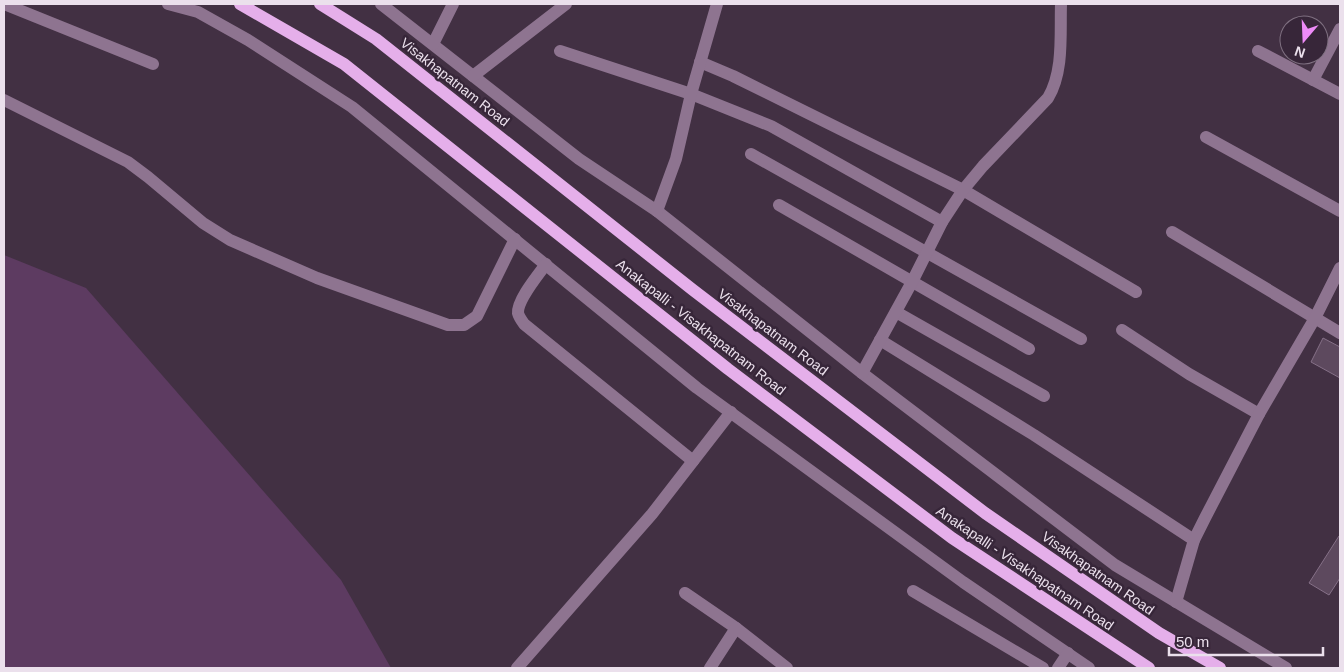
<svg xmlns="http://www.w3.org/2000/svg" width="1344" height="672" font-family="Helvetica,sans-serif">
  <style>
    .green { fill: #5d3b61 }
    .building { fill: #5d495e; stroke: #857087 }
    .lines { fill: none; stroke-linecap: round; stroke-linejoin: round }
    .minor { stroke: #8e7490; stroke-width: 12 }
    .major { stroke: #e5afea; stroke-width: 12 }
    .labels { text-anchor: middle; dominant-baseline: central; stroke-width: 5; stroke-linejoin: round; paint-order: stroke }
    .street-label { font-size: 14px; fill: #ebe0ec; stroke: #372639 }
  </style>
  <rect width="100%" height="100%" fill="#423043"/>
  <polygon class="green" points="4,255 86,288 341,580 391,668 4,668"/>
  <g class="building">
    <polygon points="1323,338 1340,347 1340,378 1311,362"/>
    <polygon points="1339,536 1340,537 1340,578 1329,595 1309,583"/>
  </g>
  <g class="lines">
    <g class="minor">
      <polyline points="4,4 153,64"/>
      <polyline points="168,4 198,12 248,40 352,107 697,388 963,582 1089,668"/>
      <polyline points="381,4 579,159 657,211 862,373 1115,565 1286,668"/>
      <polyline points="433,44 453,4"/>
      <polyline points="560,51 691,94 771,126 942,222"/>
      <polyline points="1258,51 1340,94"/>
      <polyline points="700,62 733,76 963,190 1136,292"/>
      <polyline points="473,76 566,4"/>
      <polyline points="1313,80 1340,29"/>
      <polyline points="4,100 128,162 148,177 203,223 230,240 317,278 448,325 464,325 477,316 515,239"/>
      <polyline points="1206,137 1340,211"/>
      <polyline points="751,154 1081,339"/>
      <polyline points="779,205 1029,349"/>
      <polyline points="657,211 676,159 691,94 717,4"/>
      <polyline points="1172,232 1340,333"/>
      <path d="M 546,264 C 538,275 517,300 518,313 C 519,317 522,321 524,324 L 693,461"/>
      <polyline points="896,312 1044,396"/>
      <polyline points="1122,330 1189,374 1259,414"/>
      <polyline points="880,340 1034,435 1194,540"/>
      <path d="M 862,373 L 912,282 L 942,222 L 963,190 L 983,166 L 1048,98 C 1064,71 1060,35 1061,4"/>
      <polyline points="913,591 1043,668"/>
      <polyline points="685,593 736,628 787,668"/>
      <polyline points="1176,602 1194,540 1205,518 1259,414 1315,318 1340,268"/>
      <polyline points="517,668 652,514 731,412"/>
      <polyline points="710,668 736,628"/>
      <polyline points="1058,668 1068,653"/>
    </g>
    <g class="major">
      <polyline points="240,4 344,64 728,369 952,538 1149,668"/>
      <polyline points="320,4 376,39 693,290 985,513 1159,633 1220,668"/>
    </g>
  </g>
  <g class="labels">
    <g class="street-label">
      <text transform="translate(455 82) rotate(38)">Visakhapatnam Road</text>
      <text transform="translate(701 327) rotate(38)">Anakapalli - Visakhapatnam Road</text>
      <text transform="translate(773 332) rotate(37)">Visakhapatnam Road</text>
      <text transform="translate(1025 568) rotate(34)">Anakapalli - Visakhapatnam Road</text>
      <text transform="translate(1098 573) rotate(35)">Visakhapatnam Road</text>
    </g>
  </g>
  <rect width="1344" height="672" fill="none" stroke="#ebe0ec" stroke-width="10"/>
  <g transform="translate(1304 40) rotate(199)"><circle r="24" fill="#372639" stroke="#7f7081"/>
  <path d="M0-4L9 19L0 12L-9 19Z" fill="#ee8bf8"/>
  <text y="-8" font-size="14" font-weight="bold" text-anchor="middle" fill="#ebe0ec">N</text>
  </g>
  <path d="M1169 647v8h154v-8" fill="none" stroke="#ebe0ec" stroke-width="2.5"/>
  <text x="1176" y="647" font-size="15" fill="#ebe0ec" stroke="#372639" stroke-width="4" paint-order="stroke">50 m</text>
</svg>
